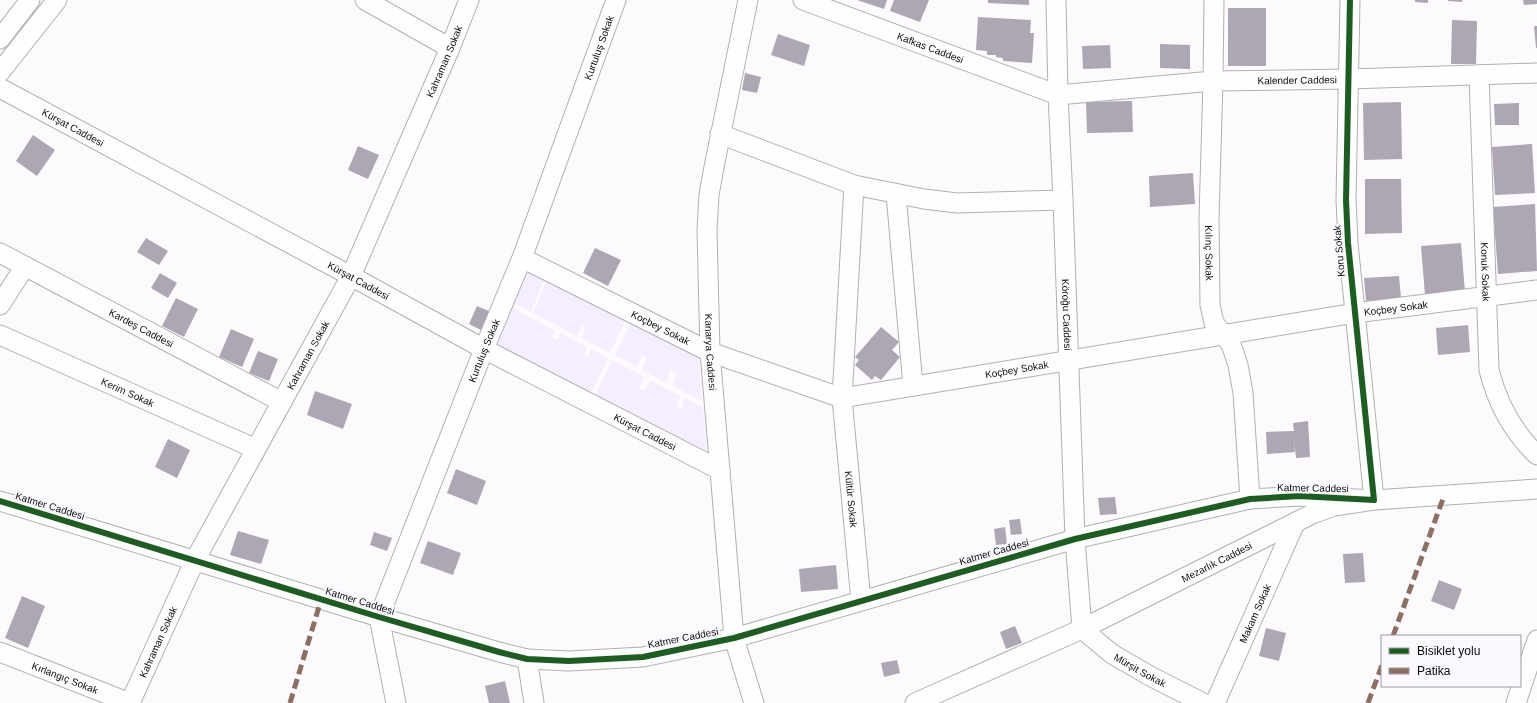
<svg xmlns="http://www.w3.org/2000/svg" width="1537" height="703" font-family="Arial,sans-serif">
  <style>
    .green { fill: #f6edfe }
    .building { fill: #aea6b3 }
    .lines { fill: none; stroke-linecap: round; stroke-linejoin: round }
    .minor-casing { stroke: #b1afb2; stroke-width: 21 }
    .minor { stroke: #fffeff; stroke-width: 19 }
    .quiet { stroke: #8d6e63; stroke-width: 5; stroke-dasharray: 10 5; stroke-linecap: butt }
    .cycleway-casing { stroke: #fcf9fe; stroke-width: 8 }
    .cycleway { stroke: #1b5e20; stroke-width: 6 }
    .labels { text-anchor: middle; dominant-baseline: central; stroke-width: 4; stroke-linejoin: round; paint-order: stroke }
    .street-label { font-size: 10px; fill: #0d0b0f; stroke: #fcf9fe }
  </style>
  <rect width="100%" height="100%" fill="#fcfafd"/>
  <g class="green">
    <polygon points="42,0 48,0 0,62 0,54"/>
    <polygon points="528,269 545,277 531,312 512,302 524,270"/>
    <polygon points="548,278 627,318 610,353 582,338 586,327 582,325 577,336 533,313"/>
    <polygon points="511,307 555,331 552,338 557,340 561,333 587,347 584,355 588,357 591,349 608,358 589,397 496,346"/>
    <polygon points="632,321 698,354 702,401 673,386 677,373 670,370 667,383 642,370 647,357 642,355 637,367 615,355"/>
    <polygon points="612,360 644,377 639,388 645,391 650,380 680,396 677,407 682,409 685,398 703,407 707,454 593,399"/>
  </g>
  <g class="building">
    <polygon points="857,0 887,0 884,9"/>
    <polygon points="894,0 929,0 920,22 890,11"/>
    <polygon points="988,0 1029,0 1029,5 988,3"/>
    <polygon points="1415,0 1428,0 1428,3 1415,2"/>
    <polygon points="1448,0 1462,0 1462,2 1448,1"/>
    <polygon points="1523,0 1537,0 1537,4 1524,5"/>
    <rect x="1228" y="8" width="38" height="58"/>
    <polygon points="978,17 1031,20 1030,33 1034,33 1032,63 1003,61 1003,58 996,57 996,55 987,55 987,51 976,50"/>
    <polygon points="1452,20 1477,21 1476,64 1451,64"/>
    <polygon points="1534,26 1537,26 1537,48 1536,48"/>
    <polygon points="778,34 810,45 804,66 771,55"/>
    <polygon points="1160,44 1190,45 1190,69 1160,68"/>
    <polygon points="1110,45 1111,68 1083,69 1082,46"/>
    <polygon points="745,73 761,77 757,93 742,90"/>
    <polygon points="1132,101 1133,132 1087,133 1086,102"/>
    <polygon points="1401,102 1402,159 1364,160 1363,103"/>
    <polygon points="1519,103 1519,125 1495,125 1494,104"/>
    <polygon points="33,135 55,150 37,176 16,161"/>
    <polygon points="1532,144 1535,193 1495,195 1492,147"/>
    <polygon points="358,146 379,155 368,179 348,170"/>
    <polygon points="1193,173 1195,204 1150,207 1149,176"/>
    <polygon points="1365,179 1401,179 1402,233 1365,234"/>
    <polygon points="1535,204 1537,271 1498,274 1493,207"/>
    <polygon points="146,238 168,251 159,265 137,252"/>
    <polygon points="1461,243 1465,292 1425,295 1421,246"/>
    <polygon points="595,248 621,260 608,286 583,273"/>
    <polygon points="160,273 177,283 168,298 151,288"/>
    <polygon points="1399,276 1401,298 1366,301 1364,278"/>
    <polygon points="176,298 198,309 184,337 162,326"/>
    <polygon points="477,306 491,312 483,331 469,324"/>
    <polygon points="1468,325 1470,352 1438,355 1436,328"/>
    <polygon points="881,327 899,342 892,350 900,357 881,380 875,376 872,380 855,365 859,360 855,357"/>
    <polygon points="231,329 254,339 242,367 219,357"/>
    <polygon points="258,351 278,359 269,381 249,373"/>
    <polygon points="315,391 352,404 343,429 307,415"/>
    <polygon points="1308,421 1310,457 1296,458 1294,438 1295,452 1267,454 1266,432 1294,431 1293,423"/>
    <polygon points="168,439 190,450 177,478 155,467"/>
    <polygon points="456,469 486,481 477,505 447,493"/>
    <polygon points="1115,497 1117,514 1100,515 1098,498"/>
    <polygon points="1020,519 1022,534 1011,535 1009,520"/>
    <polygon points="1005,527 1007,544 996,545 994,529"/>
    <polygon points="238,531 269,540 261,564 230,555"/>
    <polygon points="374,532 392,538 387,551 370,545"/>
    <polygon points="428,541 461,553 453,575 420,563"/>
    <polygon points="1363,553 1365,582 1345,583 1343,554"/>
    <polygon points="836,565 838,589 801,592 799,569"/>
    <polygon points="1439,580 1462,589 1454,610 1431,601"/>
    <polygon points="22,596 45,606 28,648 5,638"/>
    <polygon points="1015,626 1022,643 1006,649 1000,632"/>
    <polygon points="1266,628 1286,633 1279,661 1259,656"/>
    <polygon points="897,660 900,673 884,677 881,663"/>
    <polygon points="505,681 510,703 489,703 485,686"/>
  </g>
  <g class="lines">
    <defs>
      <g id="minor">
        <polyline points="365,0 450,48"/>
        <path id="s1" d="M 748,0 L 714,167 L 709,195 L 707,230 L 710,352 L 734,638 L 754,703"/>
        <path id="s2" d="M 803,0 L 1058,95 L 1213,81 L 1349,79 L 1537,73"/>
        <path id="s3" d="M 1056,0 L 1058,95 L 1063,200 L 1075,539 L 1082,629 L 1112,654 L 1150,676 L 1203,703"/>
        <path id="s4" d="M 1214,0 L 1213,81 L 1209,218 L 1210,305 L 1214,323 L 1231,344 L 1238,365 L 1243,393 L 1250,499"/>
        <polyline points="0,39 30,0"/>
        <polyline points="0,72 57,0"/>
        <path id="s5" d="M 1479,75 L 1489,370 C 1497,402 1513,432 1537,455"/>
        <path id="s6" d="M 0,88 L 351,276 L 484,349 L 720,470"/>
        <polyline points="720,134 854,185 924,199 957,203 1063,200"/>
        <path id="s7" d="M 854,185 L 842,398 L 861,601"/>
        <polyline points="896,194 913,386"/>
        <path id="s8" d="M 0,253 L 282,402"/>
        <path id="s9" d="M 522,258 L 710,352 L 842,398 L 1355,313 L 1537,290"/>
        <polyline points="0,305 25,266"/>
        <path id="s10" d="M 0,335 L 256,449"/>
        <polyline points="0,501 379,617 499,652 527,659 569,661 643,657 734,638 1075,539 1250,499 1299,496 1374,500 1348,243 1346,200 1350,0"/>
        <path id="s11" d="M 0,652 L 130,703"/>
        <polyline points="527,659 534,703"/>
        <path id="s12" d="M 130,703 L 195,560 L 351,276 L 450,48 L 469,0"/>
        <path id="s13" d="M 396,703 L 379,617 L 484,349 L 522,258 L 616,0"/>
        <path id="s14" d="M 915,703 L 1082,629 L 1312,514 L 1334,506 L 1374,500 L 1537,489"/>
        <path id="s15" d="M 1215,703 L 1295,523"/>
        <polyline points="1516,703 1537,640"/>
      </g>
    </defs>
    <use href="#minor" class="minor-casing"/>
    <use href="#minor" class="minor"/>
    <g class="quiet">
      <polyline points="1393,636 1444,496"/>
      <polyline points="290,703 321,600"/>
      <polyline points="1368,703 1382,665"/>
    </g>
    <defs>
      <polyline id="cycleway" points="0,501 379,617 499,652 527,659 569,661 643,657 734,638 1075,539 1250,499 1299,496 1374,500 1348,243 1346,200 1350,0"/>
    </defs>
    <use href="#cycleway" class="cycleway-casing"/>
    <use href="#cycleway" class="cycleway"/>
  </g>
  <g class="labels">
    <g class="street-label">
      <text stroke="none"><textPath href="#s13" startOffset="698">Kurtuluş Sokak</textPath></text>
      <text stroke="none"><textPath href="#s2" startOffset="136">Kafkas Caddesi</textPath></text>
      <text stroke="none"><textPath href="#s12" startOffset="715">Kahraman Sokak</textPath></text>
      <text stroke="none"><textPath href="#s2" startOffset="512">Kalender Caddesi</textPath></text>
      <text stroke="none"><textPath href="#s6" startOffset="83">Kürşat Caddesi</textPath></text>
      <text transform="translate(1339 251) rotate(-95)">Koru Sokak</text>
      <text stroke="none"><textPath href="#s4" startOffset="253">Kılınç Sokak</textPath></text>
      <text stroke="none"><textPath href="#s5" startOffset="197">Konuk Sokak</textPath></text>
      <text stroke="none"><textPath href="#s6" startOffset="407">Kürşat Caddesi</textPath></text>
      <text stroke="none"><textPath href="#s9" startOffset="911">Koçbey Sokak</textPath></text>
      <text stroke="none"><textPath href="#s3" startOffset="315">Köroğu Caddesi</textPath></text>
      <text stroke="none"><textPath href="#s9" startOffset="155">Koçbey Sokak</textPath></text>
      <text stroke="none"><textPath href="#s8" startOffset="160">Kardeş Caddesi</textPath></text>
      <text stroke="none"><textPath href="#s13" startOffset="374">Kurtuluş Sokak</textPath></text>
      <text stroke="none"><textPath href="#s1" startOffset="356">Kanarya Caddesi</textPath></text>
      <text stroke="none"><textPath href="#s12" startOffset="391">Kahraman Sokak</textPath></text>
      <text stroke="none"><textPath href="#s9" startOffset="527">Koçbey Sokak</textPath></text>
      <text stroke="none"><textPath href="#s10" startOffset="140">Kerim Sokak</textPath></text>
      <text stroke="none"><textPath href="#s6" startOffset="731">Kürşat Caddesi</textPath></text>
      <text transform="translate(1313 488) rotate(1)">Katmer Caddesi</text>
      <text stroke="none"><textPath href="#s7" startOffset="315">Kültür Sokak</textPath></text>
      <text transform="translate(50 506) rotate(17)">Katmer Caddesi</text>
      <text transform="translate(994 552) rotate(-16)">Katmer Caddesi</text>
      <text stroke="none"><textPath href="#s14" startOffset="333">Mezarlık Caddesi</textPath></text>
      <text transform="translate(360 601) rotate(17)">Katmer Caddesi</text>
      <text stroke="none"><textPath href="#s15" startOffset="98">Makam Sokak</textPath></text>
      <text transform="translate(683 638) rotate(-11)">Katmer Caddesi</text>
      <text stroke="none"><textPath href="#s12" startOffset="67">Kahraman Sokak</textPath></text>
      <text stroke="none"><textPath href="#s3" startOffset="701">Mürşit Sokak</textPath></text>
      <text stroke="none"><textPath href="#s11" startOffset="70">Kırlangıç Sokak</textPath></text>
    </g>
  </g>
  <rect x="1381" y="635" width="140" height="52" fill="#fcf9fe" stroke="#9c9a9e"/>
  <rect x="1389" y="648" width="20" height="6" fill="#1b5e20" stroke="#9c9a9e"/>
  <text x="1417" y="655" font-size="12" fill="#0d0b0f">Bisiklet yolu</text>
  <rect x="1389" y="668" width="20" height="6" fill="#8d6e63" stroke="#9c9a9e"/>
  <text x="1417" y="675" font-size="12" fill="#0d0b0f">Patika</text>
</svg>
